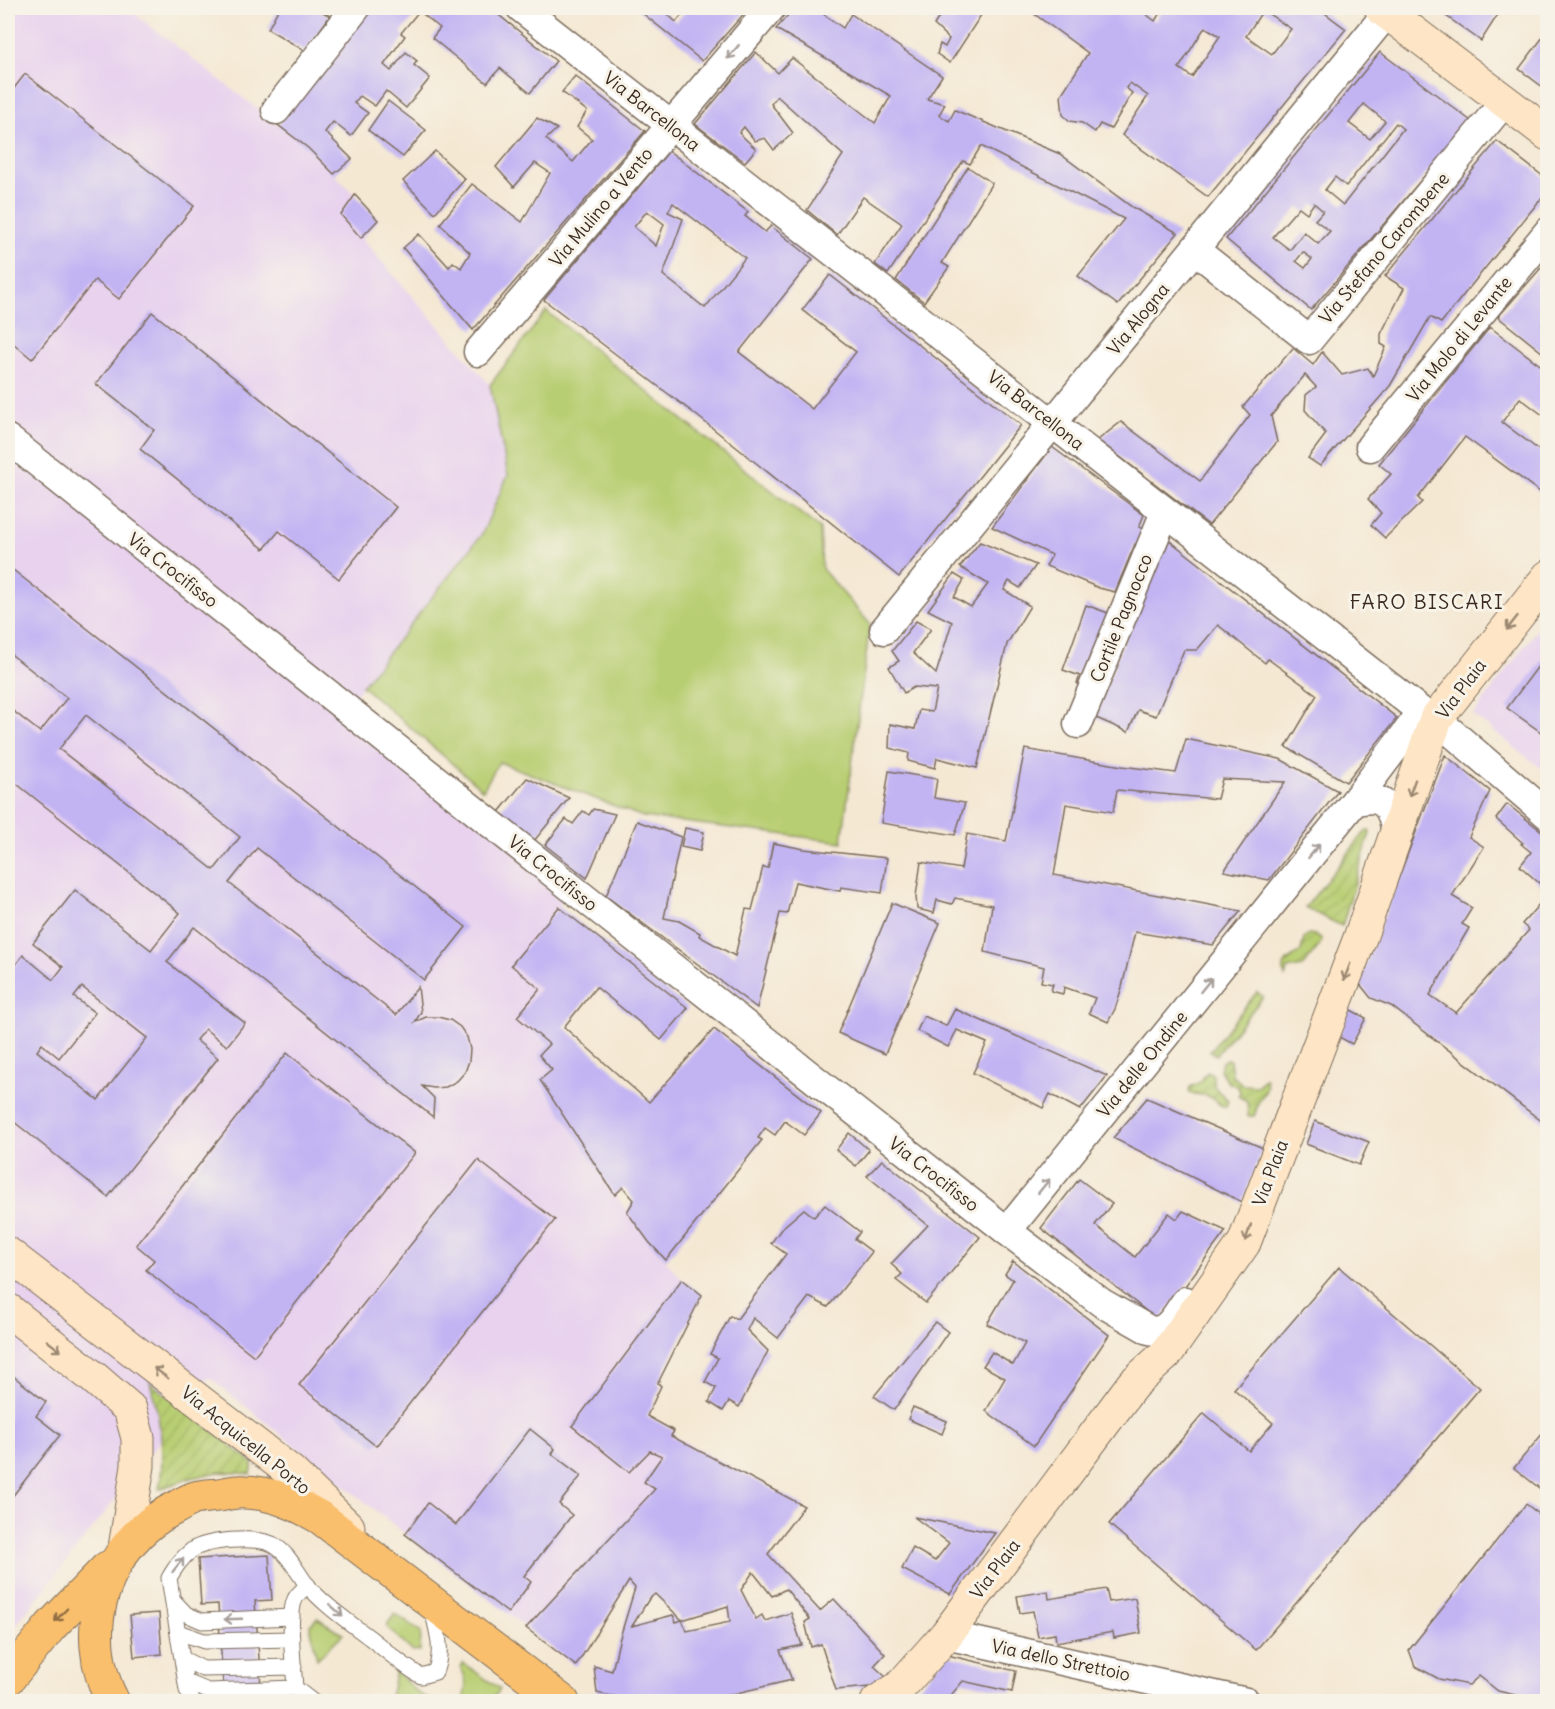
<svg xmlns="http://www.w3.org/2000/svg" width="1555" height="1709" font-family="Delius,sans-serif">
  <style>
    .built { fill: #e8d2ee }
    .grass { fill: #b8ce72; stroke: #7a7c48; stroke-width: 1.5 }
    .garden { fill: url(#garden-furrows); stroke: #7a7c48; stroke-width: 1.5 }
    .building { fill: #c2b4f3; fill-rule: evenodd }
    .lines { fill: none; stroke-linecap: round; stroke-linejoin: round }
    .lane-casing { stroke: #7c6c5d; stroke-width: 17 }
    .street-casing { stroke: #7c6c5d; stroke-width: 31 }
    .secondary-casing { stroke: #7c6c5d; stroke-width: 35 }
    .primary-casing { stroke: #7c6c5d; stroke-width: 35 }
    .lane { stroke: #fff; stroke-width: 15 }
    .street { stroke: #fff; stroke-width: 28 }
    .secondary { stroke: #fde5c5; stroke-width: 33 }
    .primary { stroke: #f9bf6d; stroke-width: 33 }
    .oneway { stroke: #a79f9a }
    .oneway2 { stroke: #9c8872 }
    .oneway3 { stroke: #906d42 }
    .labels { text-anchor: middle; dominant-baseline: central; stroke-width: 6; stroke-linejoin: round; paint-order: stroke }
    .street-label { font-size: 18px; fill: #3b2a1e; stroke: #f7f3e8 }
    .neighbourhood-label { font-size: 20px; letter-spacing: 1.5px; fill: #3b2a1e; stroke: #f7f3e8 }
  </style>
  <defs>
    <pattern id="garden-furrows" width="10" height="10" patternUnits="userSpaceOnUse" patternTransform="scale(1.5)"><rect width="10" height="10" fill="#b8ce72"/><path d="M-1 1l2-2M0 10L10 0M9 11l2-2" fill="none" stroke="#9fb162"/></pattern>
  </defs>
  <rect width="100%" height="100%" fill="#f7f3e8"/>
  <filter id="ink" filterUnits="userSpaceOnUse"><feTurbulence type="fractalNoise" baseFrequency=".0167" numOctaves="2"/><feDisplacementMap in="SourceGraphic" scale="12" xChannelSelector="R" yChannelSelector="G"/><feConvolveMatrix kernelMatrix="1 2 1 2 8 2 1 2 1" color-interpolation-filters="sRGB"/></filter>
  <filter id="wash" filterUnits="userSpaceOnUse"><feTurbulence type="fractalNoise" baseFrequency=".008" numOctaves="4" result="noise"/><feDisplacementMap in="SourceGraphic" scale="24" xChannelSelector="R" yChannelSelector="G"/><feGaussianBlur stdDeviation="1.35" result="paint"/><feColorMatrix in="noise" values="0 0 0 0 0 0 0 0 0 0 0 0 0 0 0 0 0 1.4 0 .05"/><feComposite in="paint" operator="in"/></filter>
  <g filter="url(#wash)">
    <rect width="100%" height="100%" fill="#f4e8d3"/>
    <g class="built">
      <polygon points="8,8 127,8 308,148 355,195 341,215 490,385 508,475 482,534 346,707 573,889 511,965 540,989 517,1017 549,1044 552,1070 541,1080 627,1212 649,1242 682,1279 600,1389 674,1431 672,1436 804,1506 728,1606 682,1620 655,1594 635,1588 629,1582 576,1666 405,1534 209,1377 96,1524 8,1635"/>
      <polygon points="1547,616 1547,773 1473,715"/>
    </g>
    <g class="grass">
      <polygon points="546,311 820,529 822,569 870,624 842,842 643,817 499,762 483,790 362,686 482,534 508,475 490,385"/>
      <polygon points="395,1614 421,1632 420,1651 413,1652 386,1626"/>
      <polygon points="317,1618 343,1634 317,1659 310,1625"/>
      <path d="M 463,1663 L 500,1689 L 492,1701 L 457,1701 L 463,1699 C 467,1688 467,1679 461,1668 Z"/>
      <path d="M 396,1670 C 407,1682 418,1697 434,1701 L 389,1701 Z"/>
    </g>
    <g class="garden">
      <polygon points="1369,830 1370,833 1342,926 1305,908 1366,831"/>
      <path d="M 1309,934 C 1331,936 1318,947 1311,956 C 1308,959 1306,965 1302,967 C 1297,969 1293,967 1288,969 L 1285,977 C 1280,960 1291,960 1301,951 L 1304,938 Z"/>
      <polygon points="1257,992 1263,997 1216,1055 1210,1051"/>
      <path d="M 1226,1059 L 1230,1060 L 1232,1075 L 1243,1085 L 1257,1086 L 1265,1078 C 1269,1090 1265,1091 1259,1101 C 1256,1106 1257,1111 1254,1116 L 1248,1116 L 1247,1101 L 1238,1096 L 1240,1092 C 1239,1086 1235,1084 1229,1084 L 1220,1070 L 1222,1062 Z"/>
      <path d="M 1207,1072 L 1213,1075 C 1212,1089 1219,1091 1228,1100 L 1226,1107 C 1218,1106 1216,1099 1208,1096 C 1201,1093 1195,1097 1189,1091 L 1190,1087 L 1200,1082 Z"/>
      <path d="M 150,1382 L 253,1463 L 251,1474 L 218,1472 L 191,1478 L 159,1489 C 166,1453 160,1418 150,1382 Z"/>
    </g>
    <g id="blocks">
      <g class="building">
        <polygon points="279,8 316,8 330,16 305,51 268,29"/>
        <polygon points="370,8 490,8 556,61 530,93 500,68 487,83 432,38 440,28 419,11 401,33 405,36 384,65 391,71 406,52 417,61 414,65 430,78 406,108 386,91 375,106 360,96 354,103 368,113 351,136 333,122 325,132 352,159 334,174 308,148 278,125"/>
        <polygon points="636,8 666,8 663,10 676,22 688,8 749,8 702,61"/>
        <polygon points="794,8 827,8 822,13 843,28 851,14 942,76 927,99 945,104 939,115 949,121 955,110 1060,154 1132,207 1178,233 1118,305 1078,276 1124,219 981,146 970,164 963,161 888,274 875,264 902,224 863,197 837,235 807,210 843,155 777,96 771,104 793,133 774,150 765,138 755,141 744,127 739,133 756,149 745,162 695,124 756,52 778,73 792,58 875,123 891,96 776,29"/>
        <polygon points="945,8 978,8 983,12 950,63 937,54 940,44 945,47 949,39 934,25"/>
        <path d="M 1026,8 L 1138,8 L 1155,21 L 1163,8 L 1318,8 L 1346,29 L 1208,197 L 1122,135 L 1148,96 L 1130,83 L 1126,88 L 1132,93 L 1111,129 L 1100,124 L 1095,132 L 1082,123 L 1070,121 L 1063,115 L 1061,95 L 1088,53 ZM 1263,10 L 1291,29 L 1272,54 L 1246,36 ZM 1205,27 L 1220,36 L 1192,77 L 1179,68 Z"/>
        <polygon points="1435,8 1502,8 1481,41"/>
        <polygon points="1543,37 1548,40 1548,91 1519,69"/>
        <path d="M 1380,52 L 1471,121 L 1311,310 L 1226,239 ZM 1364,104 L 1385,121 L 1370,139 L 1349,123 ZM 1396,123 L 1403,129 L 1343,205 L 1325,190 L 1335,177 L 1346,186 ZM 1314,203 L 1323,211 L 1315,220 L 1330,231 L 1318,244 L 1304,232 L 1290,250 L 1273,237 L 1299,207 L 1307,213 ZM 1303,252 L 1312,259 L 1305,268 L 1296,261 Z"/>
        <polygon points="25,74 194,206 119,299 95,280 32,359 8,339 8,96"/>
        <polygon points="575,76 645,131 473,330 403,248 419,234 449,267 453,262 461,268 470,253 440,224 472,184 522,222 550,173 535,163 514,187 496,167 537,118 557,129 546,139 573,162 592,139 577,127 587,111 562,92"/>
        <polygon points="388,101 426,130 403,157 368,130"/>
        <polygon points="1497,141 1548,180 1548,190 1441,323 1430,317 1390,386 1320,466 1308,458 1326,434 1305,410 1306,395 1316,387 1305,375 1271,416 1277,442 1209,525 1098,440 1121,422 1200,481 1250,415 1243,407 1293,348 1313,365 1322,352 1342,375 1368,368 1373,376 1386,347 1381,344 1381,334 1404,288 1385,276"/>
        <polygon points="435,151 465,179 435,213 403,181"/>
        <path d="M 669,151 L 748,212 L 745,216 L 765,232 L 771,226 L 813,259 L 739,352 L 812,409 L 856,352 L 802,310 L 830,275 L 1021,425 L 899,577 L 691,411 L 544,300 ZM 673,203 L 745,258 L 705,308 L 663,275 L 683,219 L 668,212 ZM 647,211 L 664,224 L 656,246 L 634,227 Z"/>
        <polygon points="968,167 992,183 942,263 949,267 924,302 896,280"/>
        <polygon points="355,195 378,220 361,238 341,215"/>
        <polygon points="1548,260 1548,317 1542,325 1548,329 1548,357 1498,317"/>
        <polygon points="152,312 396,507 339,579 279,531 264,549 140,449 154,430 96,384"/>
        <polygon points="1490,327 1548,371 1548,419 1520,398 1502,422 1548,457 1548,498 1465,437 1418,498 1422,502 1385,538 1371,525 1381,513 1368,499 1391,474 1379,464"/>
        <polygon points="1052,447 1144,515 1139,527 1145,529 1139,546 1135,544 1115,592 1099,588 1046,566 1052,555 992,527"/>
        <polygon points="1165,537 1397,718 1346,782 1286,747 1317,695 1268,659 1265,663 1218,625 1197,650 1184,650 1156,716 1138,710 1128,732 1094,717"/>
        <polygon points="980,542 1036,565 1020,588 1009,581 1004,590 1030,606 1007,644 977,768 937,758 935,768 908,761 909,753 889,748 890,724 915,729 919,710 932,712 937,689 914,687 904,693 889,667 899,661 892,651 916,621 931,629 913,653 936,674 952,622 928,610 954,574 964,580 954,597 971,607 988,584 960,567"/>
        <path d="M 8,566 L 466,927 L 424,980 L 257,848 L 229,883 L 396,1015 L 418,987 L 421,1012 L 415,1022 L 426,1017 L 438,1017 L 450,1020 L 460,1027 L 467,1037 L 470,1049 L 469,1061 L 465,1072 L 457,1081 L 446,1087 L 434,1088 L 422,1086 L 434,1098 L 433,1117 L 194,927 L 167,962 L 245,1023 L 227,1046 L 205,1029 L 196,1040 L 218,1058 L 108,1197 L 8,1117 L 8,1026 L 14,1018 L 8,1013 L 8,975 L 23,955 L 53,980 L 63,967 L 33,943 L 75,890 L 151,950 L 180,913 L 8,777 L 8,707 L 40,732 L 67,698 L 8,652 ZM 86,715 L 240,837 L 214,870 L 59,749 ZM 82,987 L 147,1038 L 98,1100 L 37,1051 L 42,1044 L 59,1058 L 95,1013 L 74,997 Z"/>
        <polygon points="1086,605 1111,614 1096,658 1090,656 1084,673 1086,686 1077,683 1080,676 1063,670"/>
        <polygon points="1548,653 1548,737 1507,708"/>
        <polygon points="1186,739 1280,759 1338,791 1269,880 1224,871 1285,782 1222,779 1217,799 1117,790 1113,812 1066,804 1054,875 1241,911 1213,945 1135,932 1122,987 1115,1009 1108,1022 1089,1013 1095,998 1064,987 1063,994 1051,991 1053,984 1041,982 1044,967 985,952 992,905 955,898 952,904 937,900 934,913 917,909 916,896 921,862 961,869 967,834 1006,841 1025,749 1122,766 1176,773"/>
        <polygon points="1445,755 1490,791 1469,837 1484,847 1452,896 1472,908 1462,924 1469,928 1430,995 1456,1013 1529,930 1522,924 1548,894 1548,1126 1391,1006 1371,998 1359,983"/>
        <polygon points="889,771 937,779 934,798 965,803 955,835 881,823"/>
        <polygon points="527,778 569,798 534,841 499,812"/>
        <polygon points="1507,804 1548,836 1548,891 1520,866 1531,852 1521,844 1523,843 1496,819"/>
        <polygon points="593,809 615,814 587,878 545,845 566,819 573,824 583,811 589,815"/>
        <polygon points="637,821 681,837 664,918 679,921 700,933 699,936 735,956 746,909 752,910 763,867 768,868 773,843 804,849 887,858 882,893 841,887 840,891 795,882 787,914 780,913 757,1008 606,896"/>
        <polygon points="685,828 704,832 700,851 681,847"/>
        <polygon points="892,903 940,923 885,1054 838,1033"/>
        <polygon points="559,907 688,1008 661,1040 596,987 564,1027 649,1102 714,1029 821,1113 804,1135 785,1121 775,1135 765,1128 758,1138 762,1140 666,1260 649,1242 627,1212 634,1200 623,1187 615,1195 540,1080 552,1070 539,1055 549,1044 517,1017 540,989 511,965"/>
        <polygon points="955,1009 1107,1076 1080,1110 1050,1094 1043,1108 973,1073 987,1043 957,1030 948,1047 917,1031 924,1016 946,1026"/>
        <polygon points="1349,1009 1366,1018 1352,1044 1339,1037"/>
        <polygon points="287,1053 415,1153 254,1356 146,1270 154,1260 136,1245"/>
        <polygon points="1147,1098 1263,1148 1242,1202 1113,1138"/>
        <polygon points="1315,1121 1369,1142 1359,1165 1306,1144"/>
        <polygon points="849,1133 869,1150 856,1166 836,1150"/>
        <polygon points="478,1160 555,1220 376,1446 299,1385"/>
        <polygon points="882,1160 980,1237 926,1303 896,1280 902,1274 891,1264 928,1225 867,1176"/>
        <polygon points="1079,1179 1112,1204 1095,1225 1135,1257 1169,1213 1177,1219 1183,1211 1226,1231 1159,1321 1041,1228"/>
        <polygon points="825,1205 860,1232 855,1239 872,1252 828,1307 809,1297 778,1338 753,1318 747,1330 768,1351 739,1407 729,1401 723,1411 709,1402 716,1388 705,1382 718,1358 710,1354 730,1316 737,1319 786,1254 771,1243 782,1228 804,1209 814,1217"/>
        <polygon points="1013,1261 1109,1335 1034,1446 986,1411 1005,1378 983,1366 992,1352 1013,1365 1025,1343 987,1324 1013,1280 1005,1274"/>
        <polygon points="1339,1267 1480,1388 1256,1650 1109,1524 1204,1413 1249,1451 1273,1423 1234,1389"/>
        <path d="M 682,1279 L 702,1295 L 658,1383 L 661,1386 L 647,1416 L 674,1431 L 671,1436 L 804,1506 L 768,1554 L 820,1611 L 834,1599 L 885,1654 L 874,1666 L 887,1678 L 870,1687 L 836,1690 L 821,1644 L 811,1647 L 805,1622 L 810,1619 L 786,1589 L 772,1596 L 753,1572 L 741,1590 L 756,1619 L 762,1615 L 765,1621 L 791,1613 L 802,1645 L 780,1650 L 792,1680 L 702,1701 L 639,1701 L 597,1693 L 594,1666 L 612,1671 L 619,1641 L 635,1588 L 629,1581 L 576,1666 L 526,1628 L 655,1489 L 644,1482 L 662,1456 L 650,1451 L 629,1472 L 572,1426 ZM 655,1594 L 682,1620 L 676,1622 L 673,1615 L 632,1626 L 649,1599 ZM 728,1606 L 730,1622 L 687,1631 L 682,1620 Z"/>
        <polygon points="935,1322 948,1332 894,1410 874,1396"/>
        <polygon points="8,1372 46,1402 36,1416 60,1435 8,1502"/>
        <polygon points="913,1407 947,1421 942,1434 908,1419"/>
        <polygon points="1548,1427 1548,1495 1514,1468"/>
        <polygon points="530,1429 555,1449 552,1454 581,1476 559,1504 572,1515 524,1576 531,1582 508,1613 405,1534 428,1503 456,1525"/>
        <polygon points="1526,1504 1548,1521 1546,1525 1548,1526 1548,1685 1536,1700 1498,1691 1479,1676 1469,1685 1439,1679 1415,1666 1409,1650"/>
        <polygon points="914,1517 995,1533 950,1594 902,1569 913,1548 935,1561 949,1543"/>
        <polygon points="269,1555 272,1600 255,1601 262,1701 224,1701 218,1604 201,1605 198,1559"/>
        <polygon points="1106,1589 1109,1602 1135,1598 1141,1633 1114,1638 1113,1632 1056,1642 1055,1634 1038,1637 1033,1611 1020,1613 1017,1596 1048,1591 1049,1599"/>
        <polygon points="159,1613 162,1654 134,1657 130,1615"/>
        <polygon points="947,1655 1016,1671 1012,1692 963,1681 946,1701 907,1701"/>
      </g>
    </g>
  </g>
  <g filter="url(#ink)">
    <use href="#blocks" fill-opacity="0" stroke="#7c6c5d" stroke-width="1.5"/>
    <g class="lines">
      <defs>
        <g id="lane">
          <path d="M 308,1585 C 304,1589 297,1594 295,1599 C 287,1616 294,1668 295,1688 L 313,1702"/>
          <polyline points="173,1600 186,1614 202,1621 292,1617"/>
          <polyline points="178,1632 204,1641 292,1639"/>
          <polyline points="183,1659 203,1669 294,1667"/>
          <polyline points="186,1682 208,1691 295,1688"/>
          <path d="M 193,1702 L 187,1690 L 169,1578 C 175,1568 181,1558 192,1550 C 207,1540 255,1536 272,1544 C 289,1553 296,1571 307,1585 C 324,1605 349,1622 370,1638 C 387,1651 403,1666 421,1676 L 435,1672 C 444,1650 437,1631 432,1609"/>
        </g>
        <g id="street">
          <polyline points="521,8 1422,712 1436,719 1548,815"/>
          <polyline points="276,110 356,8"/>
          <polyline points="1195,250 1309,340 1505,101"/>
          <polyline points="478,352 771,8"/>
          <path d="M 8,439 L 573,889 L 1007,1231 L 1102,1303 L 1149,1330 C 1168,1335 1176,1314 1186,1301"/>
          <polyline points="1370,447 1548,232"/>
          <polyline points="884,630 1391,8"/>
          <polyline points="1078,724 1165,512"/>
          <path d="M 1354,802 C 1383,794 1391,804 1396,832"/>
          <polyline points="1007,1231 1354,802 1422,712"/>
          <polyline points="946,1635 1246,1702"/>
        </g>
        <g id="secondary">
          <polyline points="1381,8 1548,134"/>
          <polyline points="8,1254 291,1472 348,1527"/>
          <polyline points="8,1310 93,1377 130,1409 138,1438 138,1466 125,1548"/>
          <polyline points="877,1702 899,1688 946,1635 1133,1384 1166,1354 1244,1243 1360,938 1436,719 1548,577"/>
        </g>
        <g id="primary">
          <polyline points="8,1679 51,1626 107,1568"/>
          <path d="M 113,1702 C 76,1632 103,1543 175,1508 C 181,1505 188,1500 195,1498 C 202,1496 210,1496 218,1495 C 226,1494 236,1491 245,1492 C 273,1493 297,1504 321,1518 L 563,1702"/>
        </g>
      </defs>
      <use href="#lane" class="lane-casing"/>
      <use href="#street" class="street-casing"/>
      <use href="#secondary" class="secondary-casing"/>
      <use href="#primary" class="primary-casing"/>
      <use href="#lane" class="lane"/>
      <use href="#street" class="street"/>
      <use href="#secondary" class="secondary"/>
      <use href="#primary" class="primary"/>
    </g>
    <defs><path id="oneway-shaft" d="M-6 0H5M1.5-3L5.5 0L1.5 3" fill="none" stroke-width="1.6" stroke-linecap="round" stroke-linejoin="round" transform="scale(1.5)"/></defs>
    <g class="oneway">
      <use href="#oneway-shaft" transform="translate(733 52) rotate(130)"/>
      <use href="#oneway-shaft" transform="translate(1314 851) rotate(-51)"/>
      <use href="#oneway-shaft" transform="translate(1206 985) rotate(-51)"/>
      <use href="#oneway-shaft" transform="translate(1044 1186) rotate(-51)"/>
      <use href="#oneway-shaft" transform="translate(178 1565) rotate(-52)"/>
      <use href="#oneway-shaft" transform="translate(336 1610) rotate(41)"/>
      <use href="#oneway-shaft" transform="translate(233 1619) rotate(178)"/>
    </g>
    <g class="oneway2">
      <use href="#oneway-shaft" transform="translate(1512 623) rotate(128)"/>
      <use href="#oneway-shaft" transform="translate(1412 788) rotate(110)"/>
      <use href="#oneway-shaft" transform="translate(1347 972) rotate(111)"/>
      <use href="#oneway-shaft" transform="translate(1248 1233) rotate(109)"/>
      <use href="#oneway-shaft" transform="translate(54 1346) rotate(38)"/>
      <use href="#oneway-shaft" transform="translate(161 1373) rotate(-143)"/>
    </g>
    <use class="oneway3" href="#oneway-shaft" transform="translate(61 1615) rotate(134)"/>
  </g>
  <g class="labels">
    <g class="street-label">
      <text transform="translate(652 111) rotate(38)">Via Barcellona</text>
      <text transform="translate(601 207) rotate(-50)">Via Mulino a Vento</text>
      <text transform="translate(1384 248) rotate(-50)">Via Stefano Carombene</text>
      <text transform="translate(1138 319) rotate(-51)">Via Alogna</text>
      <text transform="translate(1459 339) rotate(-51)">Via Molo di Levante</text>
      <text transform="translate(1036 410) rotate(38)">Via Barcellona</text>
      <text transform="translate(173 570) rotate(38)">Via Crocifisso</text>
      <text transform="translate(1121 618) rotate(-68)">Cortile Pagnocco</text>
      <text transform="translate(1461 689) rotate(-53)">Via Plaia</text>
      <text transform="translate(553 873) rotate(39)">Via Crocifisso</text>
      <text transform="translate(1142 1064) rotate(-51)">Via delle Ondine</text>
      <text transform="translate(1270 1173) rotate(-69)">Via Plaia</text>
      <text transform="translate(934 1174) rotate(38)">Via Crocifisso</text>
      <text transform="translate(246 1440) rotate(39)">Via Acquicella Porto</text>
      <text transform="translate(995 1569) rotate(-53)">Via Plaia</text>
      <text transform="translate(1061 1660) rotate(12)">Via dello Strettoio</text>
    </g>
    <g class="neighbourhood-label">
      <text x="1427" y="601">FARO BISCARI</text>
    </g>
  </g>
  <rect width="1555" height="1709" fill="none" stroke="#f7f3e8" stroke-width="30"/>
</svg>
